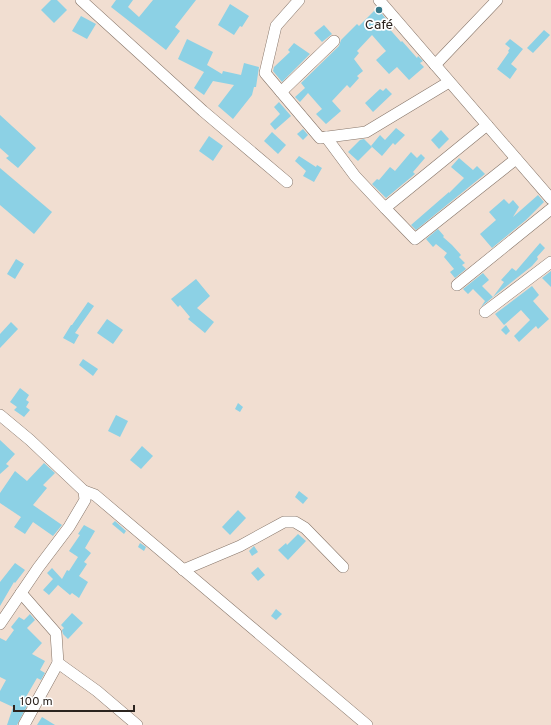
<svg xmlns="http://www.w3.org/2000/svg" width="551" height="725" font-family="Overpass,sans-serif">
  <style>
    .building { fill: #8cd1e5 }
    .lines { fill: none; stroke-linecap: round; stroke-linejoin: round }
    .minor-casing { stroke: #867569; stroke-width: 12 }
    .minor { stroke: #fff; stroke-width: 11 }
    .poi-dot { fill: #36798a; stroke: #fff; stroke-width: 1.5 }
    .labels { text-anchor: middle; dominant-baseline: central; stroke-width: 3.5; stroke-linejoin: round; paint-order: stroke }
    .poi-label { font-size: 14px; fill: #2b241f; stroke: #fff }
  </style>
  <rect width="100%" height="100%" fill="#f1ded1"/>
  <g class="building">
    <polygon points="51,0 57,0 67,10 54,23 41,10"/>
    <polygon points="116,0 133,0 128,7 139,17 153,0 196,0 175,27 180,31 166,50 111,7"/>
    <polygon points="230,4 249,16 242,27 240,26 234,35 218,25"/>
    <polygon points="375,10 377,12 379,10 386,19 384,21 386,24 386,25 401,42 402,41 417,58 418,56 423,61 420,63 424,67 409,80 397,67 389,74 376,60 386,51 372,35 357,51 359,53 354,59 363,71 357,76 359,78 350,88 347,85 332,101 341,111 326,124 316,114 322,109 308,93 300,102 295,97 305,88 301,83 339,46 341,40 357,24 359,26"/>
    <polygon points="81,16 96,24 87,39 72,31"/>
    <polygon points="324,25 332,34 322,42 314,33"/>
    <polygon points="544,30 550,35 533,53 527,48"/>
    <polygon points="187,39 213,52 207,65 222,74 223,71 241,75 244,63 259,67 256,87 254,87 252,95 233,119 218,106 234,85 213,81 204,95 194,88 204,72 178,59"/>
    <polygon points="510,39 523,49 511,64 517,69 510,79 497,69 509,52 508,51 510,48 505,44"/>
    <polygon points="294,43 310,54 282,82 273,71 274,67 290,52 288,50"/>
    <polygon points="386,88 392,94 373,112 365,103 380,89 383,91"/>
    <polygon points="279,102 291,116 275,130 270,124 280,114 274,107"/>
    <polygon points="0,115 36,148 18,168 6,158 9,156 0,148"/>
    <polygon points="396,128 405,135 395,145 393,143 382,156 371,146 380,135 385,140"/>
    <polygon points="303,129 308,135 303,140 297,134"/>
    <polygon points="441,130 449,139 439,149 431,140"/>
    <polygon points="272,132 286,145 278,154 264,141"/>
    <polygon points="209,136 223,146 213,161 199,151"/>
    <polygon points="364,139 372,147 358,161 348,152 360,140"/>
    <polygon points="411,152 417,158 421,154 425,158 413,172 415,174 386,198 372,184 377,179 379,180 390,167 395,171"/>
    <polygon points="299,156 316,167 317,165 322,168 314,182 303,176 306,171 295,161"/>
    <polygon points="459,158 473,170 477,166 485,174 416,230 411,225 449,192 449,193 464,178 451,167"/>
    <polygon points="0,168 52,212 34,234 0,205"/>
    <polygon points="538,195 544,202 526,220 492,248 480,234 496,220 489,212 504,199 509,204 513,200 519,207 513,217"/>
    <polygon points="438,229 444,236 443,237 452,245 461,255 459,257 465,263 462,265 466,269 455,278 450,272 454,269 444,257 447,253 436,244 433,247 426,239"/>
    <polygon points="540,243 545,248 537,257 538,259 532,266 493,297 504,282 501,280 512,268 516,271"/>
    <polygon points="16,259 24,264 15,279 7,274"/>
    <polygon points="551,271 551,287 542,278"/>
    <polygon points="483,273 489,280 482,286 493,297 481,307 485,301 473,289 468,294 463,289"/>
    <polygon points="196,279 210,296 197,308 214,322 205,333 188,319 190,317 180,305 178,307 171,299"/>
    <polygon points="532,286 539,295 533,301 549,319 538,329 536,326 519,342 514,336 530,320 521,310 504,325 495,314"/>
    <polygon points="88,302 94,306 75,333 79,335 74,344 63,338 71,325 72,325"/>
    <polygon points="107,319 123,330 113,344 97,333"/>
    <polygon points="11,322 18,329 0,348 0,334"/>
    <polygon points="506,325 510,331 506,335 501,330"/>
    <polygon points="83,359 98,369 93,376 79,365"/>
    <polygon points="20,388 29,395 26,400 29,402 26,407 30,410 24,417 14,410 17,407 10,402"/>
    <polygon points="238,403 243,407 240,412 235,409"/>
    <polygon points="116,415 128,421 120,437 108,431"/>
    <polygon points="0,440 15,454 6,464 9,466 0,474"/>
    <polygon points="142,446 153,456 141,469 130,460"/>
    <polygon points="44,463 55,473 43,485 47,488 33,505 62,525 53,536 33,522 25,534 14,527 21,517 0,503 0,493 15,471 27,481"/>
    <polygon points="299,491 308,498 303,504 295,497"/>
    <polygon points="238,510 246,518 230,535 222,527"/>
    <polygon points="115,521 126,531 124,534 112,524"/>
    <polygon points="84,525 95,531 85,548 91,553 84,562 87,564 79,576 88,582 79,598 72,593 70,595 58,585 49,595 43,590 53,579 47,573 52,568 62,579 67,570 69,571 78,557 69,551 80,535 78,534"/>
    <polygon points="298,534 306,541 288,560 278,550 286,543 287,545"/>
    <polygon points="140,543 146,547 144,551 138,547"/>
    <polygon points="254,546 258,552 252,556 249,551"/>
    <polygon points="15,563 25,570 15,583 14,582 0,606 0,582"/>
    <polygon points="258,567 265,575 258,581 251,573"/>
    <polygon points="276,609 282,614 276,620 271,616"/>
    <polygon points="72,613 83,623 68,639 63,634 62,630 64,628 61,625"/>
    <polygon points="30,614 35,620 27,628 42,643 32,654 45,661 40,670 45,673 41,680 37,678 23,702 28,704 17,725 7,725 13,707 0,701 0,691 6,680 0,677 0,638 6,641 14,630 11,627 19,617 24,620"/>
    <polygon points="42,717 55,725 37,725"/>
  </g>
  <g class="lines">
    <defs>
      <g id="minor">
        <polyline points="81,0 203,111 287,182"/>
        <polyline points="299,0 276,26 265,73 320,138 366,132 449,82"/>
        <polyline points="379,0 551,199"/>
        <polyline points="435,65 497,0"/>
        <polyline points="281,92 334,41"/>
        <polyline points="326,137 355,176 385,208 487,125"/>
        <polyline points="385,208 415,239 516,159"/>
        <polyline points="457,285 551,209"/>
        <polyline points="485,312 551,262"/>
        <polyline points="0,415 30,440 84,491 85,500 69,527 38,568 0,624"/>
        <polyline points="84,491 95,495 367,725"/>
        <polyline points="183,570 240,546 284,522 295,522 305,528 343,567"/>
        <polyline points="21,593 56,633 58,663 24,725"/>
        <polyline points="58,663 97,691 137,725"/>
      </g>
    </defs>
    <use href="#minor" class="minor-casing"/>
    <use href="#minor" class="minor"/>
  </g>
  <circle class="poi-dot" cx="379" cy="10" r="4"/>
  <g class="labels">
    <g class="poi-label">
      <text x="379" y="25">Café</text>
    </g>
  </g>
  <path d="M14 705v6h120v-6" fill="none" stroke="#2b241f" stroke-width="2"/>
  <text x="20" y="705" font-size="12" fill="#2b241f" stroke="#ffffff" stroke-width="3" paint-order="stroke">100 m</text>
</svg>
